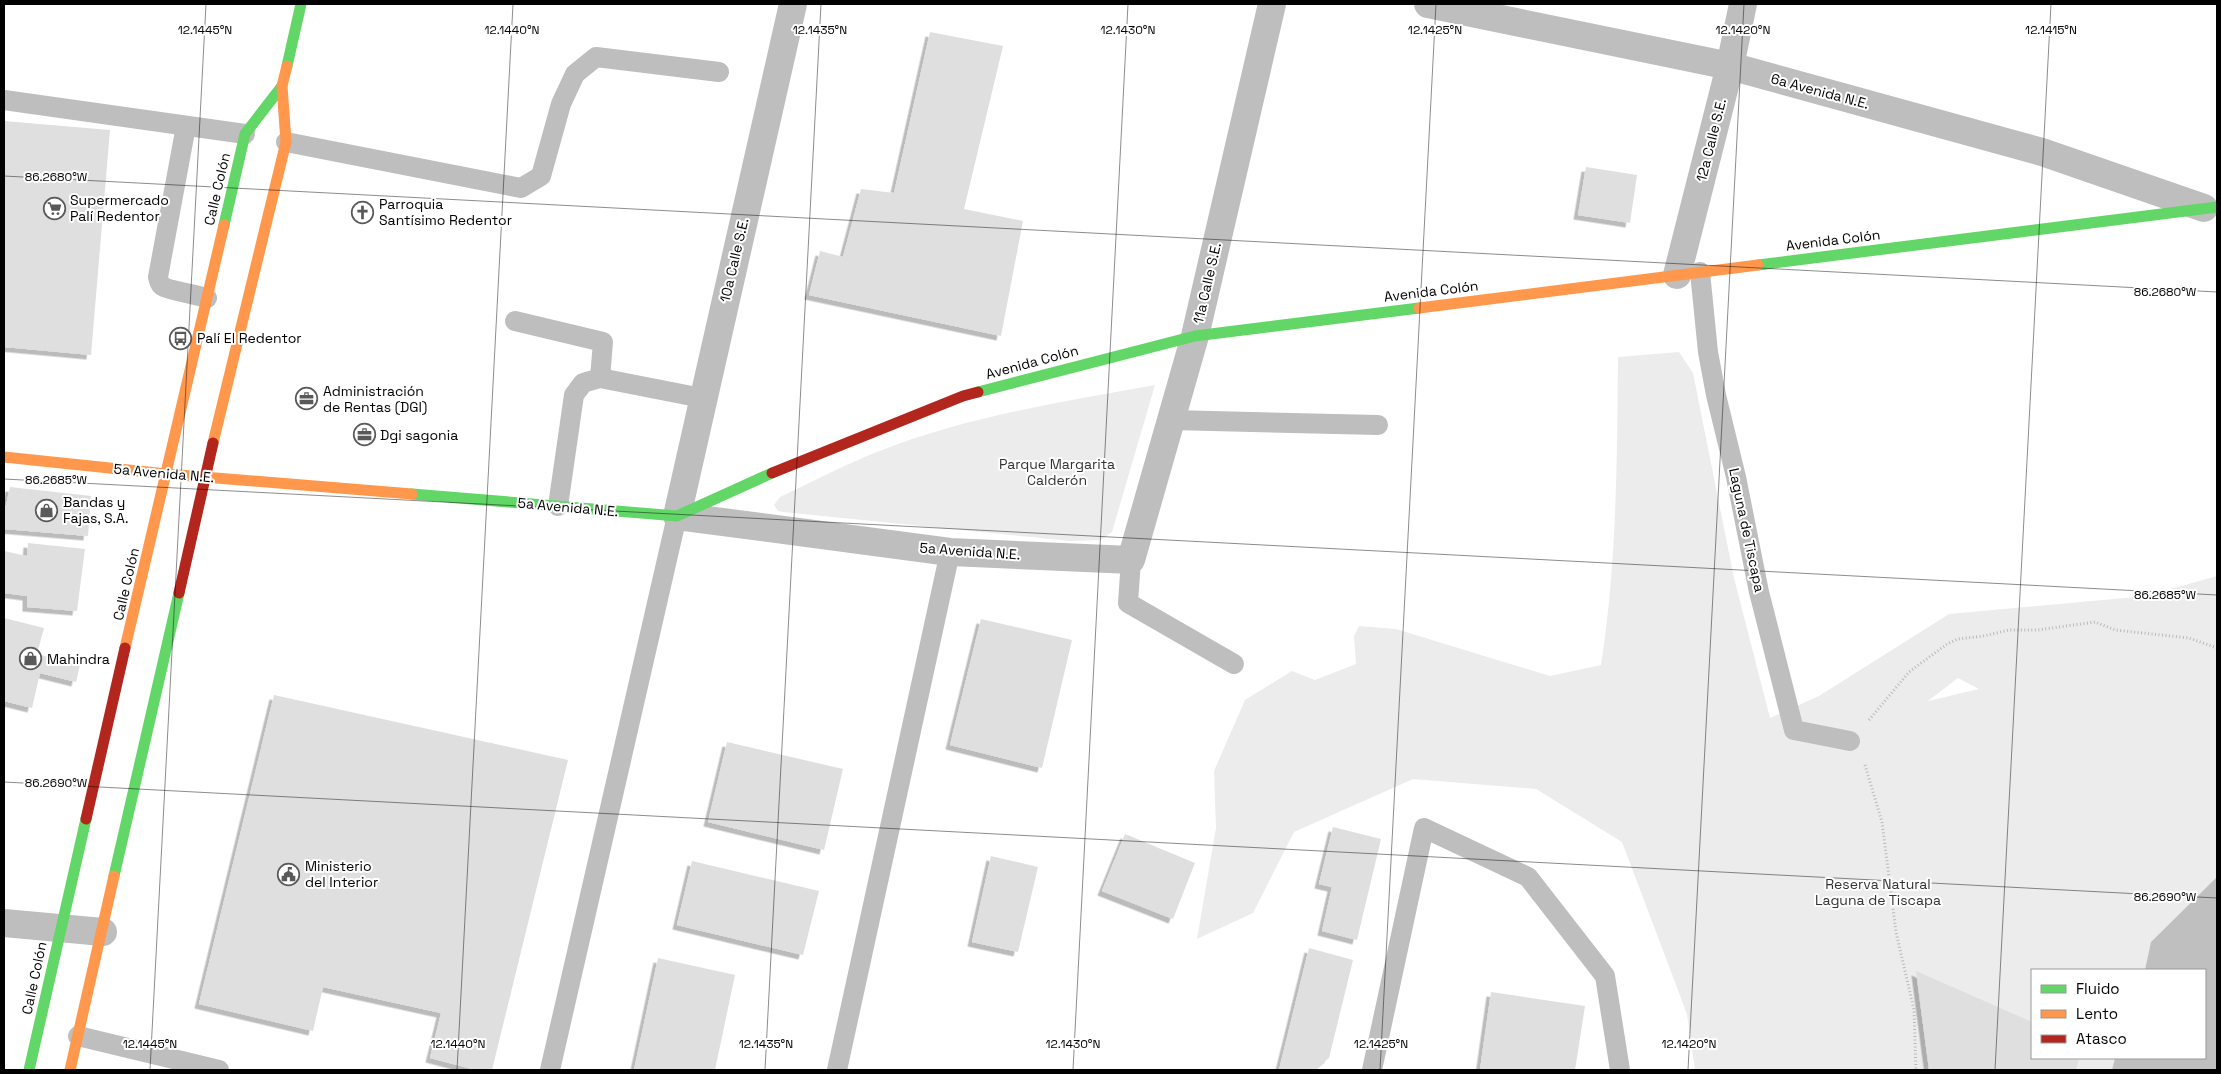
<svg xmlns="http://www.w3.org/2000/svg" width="2221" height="1074" font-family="'Space Grotesk',sans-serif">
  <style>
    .green { fill: #ececec; fill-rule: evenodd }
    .water { fill: #bfbfbf }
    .building { fill: #dfdfdf; filter: url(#shadow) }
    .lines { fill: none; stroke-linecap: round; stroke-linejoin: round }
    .path { stroke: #b9b9b9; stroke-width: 3; stroke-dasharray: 1 2.5; stroke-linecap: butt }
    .lane { stroke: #bebebe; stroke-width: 20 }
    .street { stroke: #bebebe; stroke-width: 28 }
    .fast { stroke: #63d668; stroke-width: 11 }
    .slow { stroke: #ff974d; stroke-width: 11 }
    .jam { stroke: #b3261e; stroke-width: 11 }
    .ticks { fill: none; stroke: #000; stroke-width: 1; stroke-opacity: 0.45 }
    .labels { text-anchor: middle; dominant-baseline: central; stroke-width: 4; stroke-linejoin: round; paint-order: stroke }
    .street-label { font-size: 14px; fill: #000; stroke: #fff }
    .poi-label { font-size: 14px; fill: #000; stroke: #fff; text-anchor: start }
    .park-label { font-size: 14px; fill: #333; stroke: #fff }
    .ticks-label { font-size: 12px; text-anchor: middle; fill: #000; stroke: #fff; stroke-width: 4; stroke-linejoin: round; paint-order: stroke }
  </style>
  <defs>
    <filter id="shadow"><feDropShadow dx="-4.5" dy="4.5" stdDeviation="0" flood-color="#0004"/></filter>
  </defs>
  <rect width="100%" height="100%" fill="#fff"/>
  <g class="green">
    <path d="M 1679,352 L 1693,373 L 1734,578 L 1770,718 L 1819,696 L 1949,614 L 2146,596 L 2217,576 L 2217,1070 L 1695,1070 L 1687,1014 L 1622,842 L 1536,789 L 1413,779 L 1294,832 L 1253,913 L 1197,939 L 1216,828 L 1214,771 L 1245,700 L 1292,671 L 1315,680 L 1356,664 L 1354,636 L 1359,626 L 1396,629 L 1550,676 L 1601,665 C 1617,563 1617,460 1618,357 ZM 1958,678 L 1979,689 L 1928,701 ZM 2032,970 L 2205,970 L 2205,1058 L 2032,1058 Z"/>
    <path d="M 1155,385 L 1112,532 L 1101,540 L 1071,541 L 783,512 L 778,511 L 774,505 L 780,497 C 812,482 844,465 877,452 C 965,417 1061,402 1155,385 Z"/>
  </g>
  <polygon class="water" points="2217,877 2217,1070 2112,1070 2115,1058 2205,1058 2205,970 2145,970 2151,942"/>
  <g class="building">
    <polygon points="930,32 1003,46 964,209 1023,221 1001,336 809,295 820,251 843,257 861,189 894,193"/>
    <polygon points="4,121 110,130 91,355 4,347"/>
    <polygon points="1586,167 1637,175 1630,223 1578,215"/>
    <polygon points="10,487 91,496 88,536 4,529 4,505 6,506"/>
    <polygon points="28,543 85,549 77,611 27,607 27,596 4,593 4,551 27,556"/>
    <polygon points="4,618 44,628 37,654 80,665 76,682 40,673 32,708 4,701"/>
    <polygon points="981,619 1072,640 1042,768 950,745"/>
    <polygon points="274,695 568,760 492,1070 476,1070 430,1058 441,1013 323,987 313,1031 199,1004"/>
    <polygon points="727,742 843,769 824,850 708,822"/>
    <polygon points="1333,827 1381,839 1357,940 1322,931 1332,887 1319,884"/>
    <polygon points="1125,834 1195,863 1173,919 1102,891"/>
    <polygon points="991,856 1038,867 1018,952 972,942"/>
    <polygon points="692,861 819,891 803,955 677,925"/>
    <polygon points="1309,948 1353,960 1329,1058 1314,1070 1279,1070"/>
    <polygon points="658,958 735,975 715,1070 634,1070"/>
    <polygon points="1916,971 2032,1022 2032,1058 2079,1058 2076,1070 1929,1070"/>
    <polygon points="1491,992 1585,1006 1575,1070 1480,1070"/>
  </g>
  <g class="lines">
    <g class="path">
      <polyline points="1869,720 1909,672 1947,644 1958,639 1984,636 2009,630 2038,630 2095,622 2115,630 2189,638 2217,648"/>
      <polyline points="1865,765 1882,822 1896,932 1914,1010 1916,1070"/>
    </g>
    <g class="lane">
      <polyline points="4,100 245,134"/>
      <path d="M 186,126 L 158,277 C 159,281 159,285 164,287 C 169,290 198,295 207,298"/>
      <polyline points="286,142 521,188 541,176 561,104 575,74 596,57 719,72"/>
      <polyline points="1700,272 1708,352 1716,395 1736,477 1759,592 1794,730 1850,741"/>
      <polyline points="515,321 603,342 600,378"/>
      <polyline points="1171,420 1378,425"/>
      <polyline points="558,506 574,395 583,383 600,378 702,398"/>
      <polyline points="1131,560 1128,603 1234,664"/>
      <polyline points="78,1036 219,1070"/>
      <polyline points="550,1070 677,516"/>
      <polyline points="837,1070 950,552"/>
      <polyline points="1372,1070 1424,828 1528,877 1605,976 1620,1070"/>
    </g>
    <g class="street">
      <polyline points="793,4 677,516 950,552 1131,560 1195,336 1272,4"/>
      <polyline points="1428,4 1730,66 2042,152 2204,208"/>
      <polyline points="1677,275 1730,66 1743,4"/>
      <polyline points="4,923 103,932"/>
    </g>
    <g class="fast">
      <polyline points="287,66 301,4"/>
      <polyline points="224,225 245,134 282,86"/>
      <polyline points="1758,265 2217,207"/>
      <polyline points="978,392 1195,336 1419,308"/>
      <polyline points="412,494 677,516 772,473"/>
      <polyline points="114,876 179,593"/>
      <polyline points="29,1070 86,819"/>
    </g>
    <g class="slow">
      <polyline points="1419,308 1758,265"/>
      <polyline points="213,443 286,142 282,86 287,66"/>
      <polyline points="4,457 167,474 412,494"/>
      <polyline points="125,648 224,225"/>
      <polyline points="70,1070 114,876"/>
    </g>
    <g class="jam">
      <polyline points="772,473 963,396 978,392"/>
      <polyline points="179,593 213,443"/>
      <polyline points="86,819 125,648"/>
    </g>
  </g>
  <path class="ticks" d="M 4,176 L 2217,292M 4,479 L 2217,595M 4,782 L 2217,898M 150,1070 L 206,4M 457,1070 L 513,4M 765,1070 L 821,4M 1073,1070 L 1128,4M 1380,1070 L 1436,4M 1688,1070 L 1744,4M 1995,1070 L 2051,4"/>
  <defs>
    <symbol id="supermarket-ring" viewBox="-11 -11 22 22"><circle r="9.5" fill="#fff" stroke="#595959" stroke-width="1.5"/><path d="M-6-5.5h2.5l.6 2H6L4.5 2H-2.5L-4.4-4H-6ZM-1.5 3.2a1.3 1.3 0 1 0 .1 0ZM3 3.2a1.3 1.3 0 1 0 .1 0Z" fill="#595959"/></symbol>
    <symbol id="church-ring" viewBox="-11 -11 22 22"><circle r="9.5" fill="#fff" stroke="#595959" stroke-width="1.5"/><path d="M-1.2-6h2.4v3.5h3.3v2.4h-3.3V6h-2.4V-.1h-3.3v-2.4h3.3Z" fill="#595959"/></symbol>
    <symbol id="bus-ring" viewBox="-11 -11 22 22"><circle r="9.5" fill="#fff" stroke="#595959" stroke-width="1.5"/><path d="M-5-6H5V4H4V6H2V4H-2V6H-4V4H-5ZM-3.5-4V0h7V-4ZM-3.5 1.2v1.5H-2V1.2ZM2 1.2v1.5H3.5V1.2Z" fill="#595959"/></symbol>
    <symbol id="office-ring" viewBox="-11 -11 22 22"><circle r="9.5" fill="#fff" stroke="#595959" stroke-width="1.5"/><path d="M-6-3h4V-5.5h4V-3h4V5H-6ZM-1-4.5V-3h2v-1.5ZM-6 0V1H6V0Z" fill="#595959"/></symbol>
    <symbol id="shop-ring" viewBox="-11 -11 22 22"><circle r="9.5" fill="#fff" stroke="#595959" stroke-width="1.5"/><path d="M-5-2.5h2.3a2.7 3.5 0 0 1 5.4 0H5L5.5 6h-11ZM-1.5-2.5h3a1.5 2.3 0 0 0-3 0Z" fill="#595959"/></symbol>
    <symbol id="civic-ring" viewBox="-11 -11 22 22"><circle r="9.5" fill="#fff" stroke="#595959" stroke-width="1.5"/><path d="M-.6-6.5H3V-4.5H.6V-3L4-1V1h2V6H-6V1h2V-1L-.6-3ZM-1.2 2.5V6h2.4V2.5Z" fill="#595959"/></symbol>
  </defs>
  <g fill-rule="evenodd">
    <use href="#supermarket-ring" x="42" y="196" width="25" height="25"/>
    <use href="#church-ring" x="350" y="200" width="25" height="25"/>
    <use href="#bus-ring" x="168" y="326" width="25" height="25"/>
    <use href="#office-ring" x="294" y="386" width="25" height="25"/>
    <use href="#office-ring" x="352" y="422" width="25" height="25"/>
    <use href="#shop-ring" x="34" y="498" width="25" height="25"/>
    <use href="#shop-ring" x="18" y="646" width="25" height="25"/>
    <use href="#civic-ring" x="276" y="862" width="25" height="25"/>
  </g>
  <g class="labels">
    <g class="street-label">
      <text transform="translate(1820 91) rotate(15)">6a Avenida N.E.</text>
      <text transform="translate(1711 140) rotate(-76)">12a Calle S.E.</text>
      <text transform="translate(217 189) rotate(-77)">Calle Colón</text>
      <text transform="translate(1833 240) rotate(-7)">Avenida Colón</text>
      <text transform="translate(734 260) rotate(-77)">10a Calle S.E.</text>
      <text transform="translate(1207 283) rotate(-77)">11a Calle S.E.</text>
      <text transform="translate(1431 291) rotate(-7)">Avenida Colón</text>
      <text transform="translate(1032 362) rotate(-15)">Avenida Colón</text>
      <text transform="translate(164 473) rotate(5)">5a Avenida N.E.</text>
      <text transform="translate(568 507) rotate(5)">5a Avenida N.E.</text>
      <text transform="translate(1747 530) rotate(78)">Laguna de Tiscapa</text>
      <text transform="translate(970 551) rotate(4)">5a Avenida N.E.</text>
      <text transform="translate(126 584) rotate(-77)">Calle Colón</text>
      <text transform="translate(34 978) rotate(-78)">Calle Colón</text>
    </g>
    <g class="poi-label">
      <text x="70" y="200">Supermercado<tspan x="70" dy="16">Palí Redentor</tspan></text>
      <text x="379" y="204">Parroquia<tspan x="379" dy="16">Santísimo Redentor</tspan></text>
      <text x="197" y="338">Palí El Redentor</text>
      <text x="323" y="391">Administración<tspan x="323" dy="16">de Rentas (DGI)</tspan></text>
      <text x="380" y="435">Dgi sagonia</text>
      <text x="63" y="502">Bandas y<tspan x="63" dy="16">Fajas, S.A.</tspan></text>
      <text x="47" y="659">Mahindra</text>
      <text x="305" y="866">Ministerio<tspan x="305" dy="16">del Interior</tspan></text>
    </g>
    <g class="park-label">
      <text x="1057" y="464">Parque Margarita<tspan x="1057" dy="16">Calderón</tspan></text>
      <text x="1878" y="884">Reserva Natural<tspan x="1878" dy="16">Laguna de Tiscapa</tspan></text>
    </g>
  </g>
  <g class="ticks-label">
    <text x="205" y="34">12.1445°N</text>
    <text x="512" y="34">12.1440°N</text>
    <text x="820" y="34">12.1435°N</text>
    <text x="1128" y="34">12.1430°N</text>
    <text x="1435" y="34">12.1425°N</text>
    <text x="1743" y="34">12.1420°N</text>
    <text x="2051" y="34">12.1415°N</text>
    <text x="56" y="181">86.2680°W</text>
    <text x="2165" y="296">86.2680°W</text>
    <text x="56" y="484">86.2685°W</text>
    <text x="2165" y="599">86.2685°W</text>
    <text x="56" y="787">86.2690°W</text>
    <text x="2165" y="901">86.2690°W</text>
    <text x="150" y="1048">12.1445°N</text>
    <text x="458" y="1048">12.1440°N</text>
    <text x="766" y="1048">12.1435°N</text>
    <text x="1073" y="1048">12.1430°N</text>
    <text x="1381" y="1048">12.1425°N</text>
    <text x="1689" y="1048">12.1420°N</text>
  </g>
  <rect width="2221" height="1074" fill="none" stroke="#000000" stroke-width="10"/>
  <rect x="2031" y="969" width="175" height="90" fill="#ffffff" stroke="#999999"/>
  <rect x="2041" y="985" width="25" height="8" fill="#63d668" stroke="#999999"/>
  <text x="2076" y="994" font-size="15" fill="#000000">Fluido</text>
  <rect x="2041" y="1010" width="25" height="8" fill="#ff974d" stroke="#999999"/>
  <text x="2076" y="1019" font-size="15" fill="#000000">Lento</text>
  <rect x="2041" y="1035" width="25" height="8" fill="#b3261e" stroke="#999999"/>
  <text x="2076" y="1044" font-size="15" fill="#000000">Atasco</text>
</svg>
